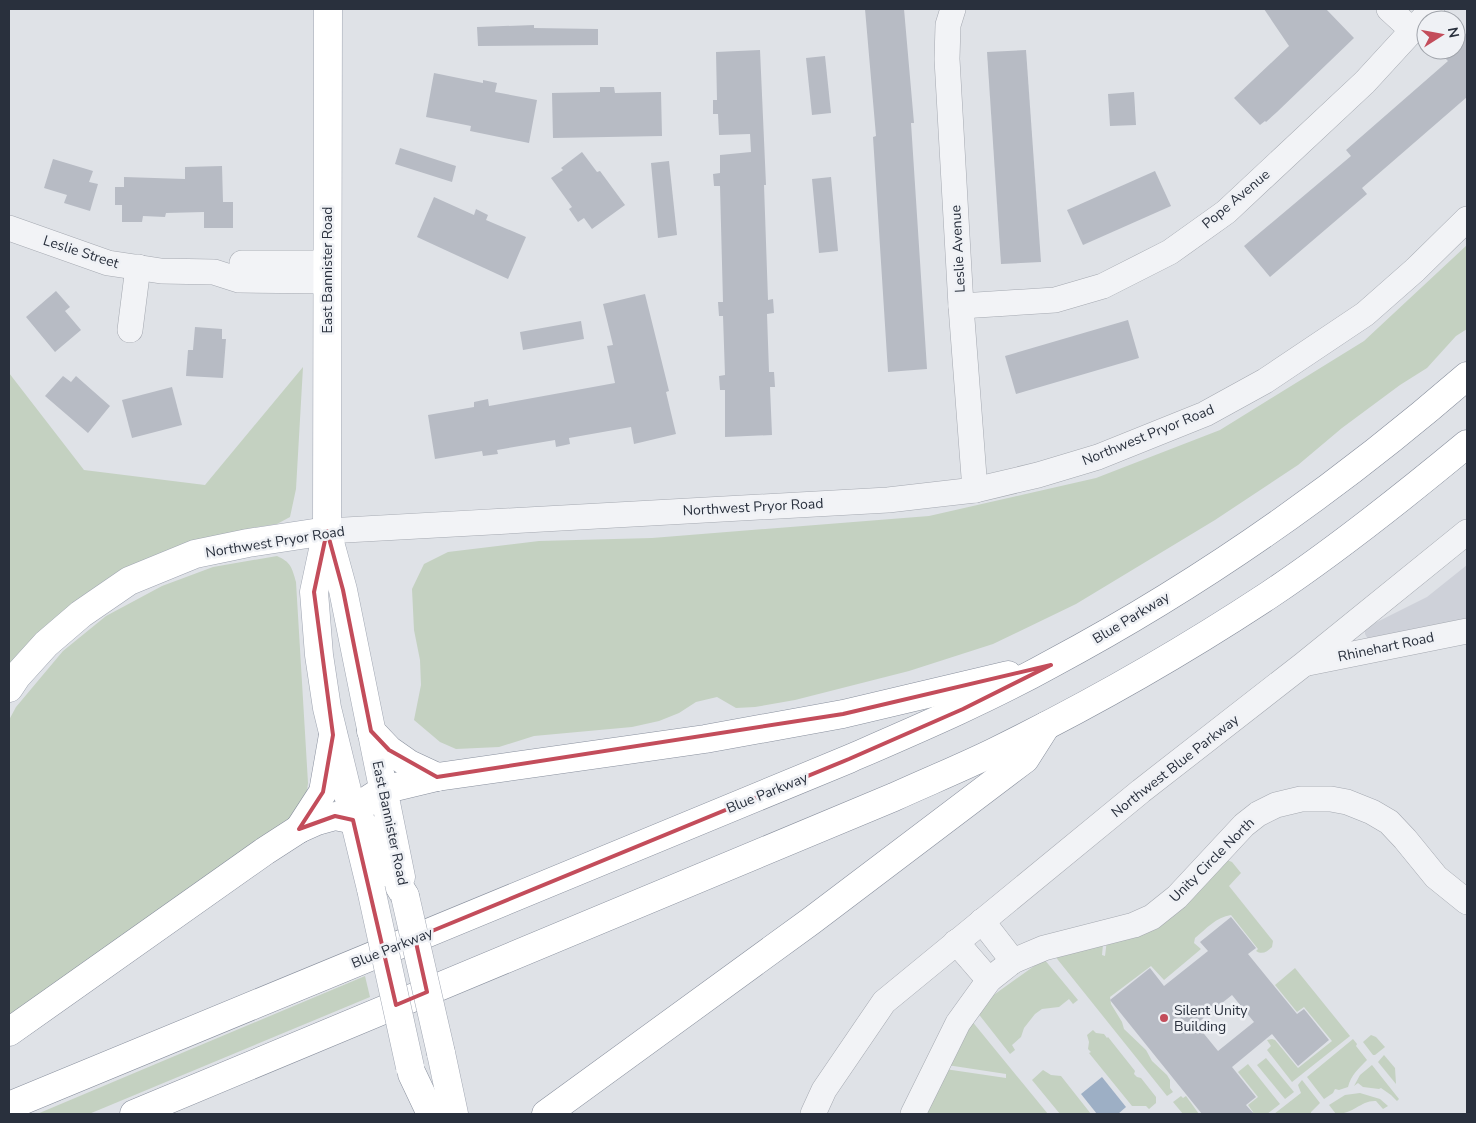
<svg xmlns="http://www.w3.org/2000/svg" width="1476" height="1123" font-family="'Nunito Sans',sans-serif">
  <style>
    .built { fill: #ced1d9 }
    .green { fill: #c4d1c1 }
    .water { fill: #9dafc5 }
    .building { fill: #b7bbc4; fill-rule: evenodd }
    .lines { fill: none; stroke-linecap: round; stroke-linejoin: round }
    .minor-casing { stroke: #a5a9b1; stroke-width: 26 }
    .major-casing { stroke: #a0a6b2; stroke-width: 29 }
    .highway-casing { stroke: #888f9d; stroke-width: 29 }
    .minor { stroke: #f2f3f6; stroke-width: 25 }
    .major { stroke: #fff; stroke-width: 28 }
    .highway { stroke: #fff; stroke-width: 28 }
    .major-bridge-casing { stroke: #a0a6b2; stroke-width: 29; stroke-linecap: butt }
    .major-bridge { stroke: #fff; stroke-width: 28 }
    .marked { fill: none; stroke: #c34d5b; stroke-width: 4; stroke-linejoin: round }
    .poi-dot { fill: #c34d5b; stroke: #eff1f5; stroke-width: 2 }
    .labels { text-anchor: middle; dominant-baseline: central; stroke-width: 5; stroke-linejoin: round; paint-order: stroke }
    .street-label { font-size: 14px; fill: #29303d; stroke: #eff1f5 }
    .poi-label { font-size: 14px; fill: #29303d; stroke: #eff1f5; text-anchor: start }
  </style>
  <rect width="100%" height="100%" fill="#dfe2e7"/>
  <polygon class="built" points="1467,565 1467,620 1369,641 1365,634 1365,628 1427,597"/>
  <g class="green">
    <polygon points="1467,245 1467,329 1456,336 1427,368 1400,385 1342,428 1298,465 1215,520 1076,604 993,644 909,671 795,700 755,707 736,708 717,697 696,702 679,713 659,721 632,727 534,736 499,747 456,749 440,742 414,720 421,685 420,660 414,630 412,589 424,564 448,552 539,541 652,538 929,516 1096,478 1220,430 1364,341"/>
    <polygon points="303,367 296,489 290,517 277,524 251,528 185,544 9,669 9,373 84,470 205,485"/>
    <path d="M 277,556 C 291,562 292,568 296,582 L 308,783 L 306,799 L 291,821 L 9,1019 L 9,720 L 16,707 L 63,651 L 106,616 L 162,586 L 213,567 Z"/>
    <path d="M 1227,860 L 1232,862 L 1241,873 L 1229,886 L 1273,941 L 1272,947 C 1267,952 1262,955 1256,951 L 1258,949 L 1231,915 C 1216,917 1206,929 1195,938 L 1194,943 L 1201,949 L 1164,980 L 1151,966 L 1110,997 L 1111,1004 L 1122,1022 L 1124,1029 L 1146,1050 L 1152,1061 L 1167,1075 L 1170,1080 L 1170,1088 L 1173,1092 L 1167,1096 L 1054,955 L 1103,944 L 1102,955 L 1105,956 L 1107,940 Z"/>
    <polygon points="1044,959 1078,1000 1073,1004 1069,999 1059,1007 1042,1009 1035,1014 1024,1028 1021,1037 1012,1045 1015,1050 1010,1054 977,1012 995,994"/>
    <polygon points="1295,968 1350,1036 1292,1082 1267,1050 1271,1046 1267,1040 1272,1039 1275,1040 1298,1068 1332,1041 1304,1007 1297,1012 1275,985"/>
    <polygon points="365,976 370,997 89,1114 37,1114"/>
    <polygon points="971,1020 1048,1114 924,1114 945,1069 1006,1078 1006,1074 947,1065"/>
    <polygon points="1093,1030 1096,1033 1104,1034 1107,1038 1108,1037 1135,1071 1134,1074 1137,1077 1141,1078 1156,1097 1156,1103 1149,1109 1146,1106 1132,1106 1089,1053 1091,1052 1088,1049 1089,1042 1087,1035"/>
    <polygon points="1371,1035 1376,1037 1385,1047 1375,1055 1373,1055 1363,1042"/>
    <path d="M 1353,1039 L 1357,1044 L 1356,1046 L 1367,1060 C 1359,1068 1351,1075 1348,1087 L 1339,1090 L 1335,1089 L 1333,1093 L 1324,1099 L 1307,1077 Z"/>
    <polygon points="1384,1055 1395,1068 1396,1084 1378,1062"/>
    <polygon points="1266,1058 1294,1092 1285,1099 1257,1065"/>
    <polygon points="1248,1064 1280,1104 1267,1114 1250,1114 1253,1112 1248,1105 1258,1097 1238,1072"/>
    <polygon points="1372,1065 1399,1099 1397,1101 1391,1095 1381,1088 1379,1089 1363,1087 1358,1083 1354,1086 1360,1075"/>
    <polygon points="1043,1070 1051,1075 1061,1076 1091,1114 1060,1114 1032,1080"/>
    <polygon points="1302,1080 1320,1103 1311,1112 1311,1114 1274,1114 1301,1093 1298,1085"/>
    <path d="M 1360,1093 L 1380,1099 L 1388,1106 L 1383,1109 L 1376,1101 C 1361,1100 1354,1114 1336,1114 L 1329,1105 L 1345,1095 Z"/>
    <polygon points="1181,1096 1183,1098 1186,1096 1199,1114 1183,1114 1173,1102"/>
  </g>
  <polygon class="water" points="1102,1077 1126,1107 1118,1114 1097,1114 1081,1094"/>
  <g class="building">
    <polygon points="865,9 904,9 914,123 911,123 927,369 888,372 873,137 876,136"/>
    <polygon points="1264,9 1326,9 1354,38 1277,112 1266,122 1265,121 1260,125 1234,98 1289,46"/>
    <polygon points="534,25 534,28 598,29 598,45 478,46 477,27"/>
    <polygon points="1467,32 1467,97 1362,188 1367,194 1270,277 1244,246 1351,156 1346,150 1448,61 1445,58 1452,50 1456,50 1456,45"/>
    <polygon points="760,50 766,185 764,185 768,300 773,299 774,313 767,314 769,372 774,372 775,387 770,387 772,435 725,437 725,390 720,390 719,376 725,375 723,316 719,316 718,302 723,302 720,186 714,186 713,174 720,173 720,155 751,152 750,134 719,135 718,114 713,114 713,100 717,100 716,52"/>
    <polygon points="1026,50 1041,262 1001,264 987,52"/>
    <polygon points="825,56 831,113 812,115 806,58"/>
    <polygon points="434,73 483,83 483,80 497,83 495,92 537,100 529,143 470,131 471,126 426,117"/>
    <polygon points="600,87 614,87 615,93 661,92 662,136 553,138 552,93 600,92"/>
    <polygon points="1134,92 1136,125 1110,126 1108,94"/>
    <polygon points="400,148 456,166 452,182 395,164"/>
    <polygon points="582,152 597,172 600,171 625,205 592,229 584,218 578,222 569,209 572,207 551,178 563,170 561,168"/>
    <polygon points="53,159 93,171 89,182 98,184 90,211 64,203 67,195 44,188"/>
    <polygon points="669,161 677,235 658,238 651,163"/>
    <polygon points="222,166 223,202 233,202 233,228 204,228 204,212 166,213 165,217 143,216 142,222 122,222 122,205 115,205 115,187 124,187 124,177 185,179 185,167"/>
    <polygon points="1155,171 1171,206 1083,245 1067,210"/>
    <polygon points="831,177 838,251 819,253 812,179"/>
    <polygon points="434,197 474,215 476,209 488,215 486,220 526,237 508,279 417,237"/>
    <polygon points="56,291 70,307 65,311 81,330 55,352 26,317"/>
    <polygon points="645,294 669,391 666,392 676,434 634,444 631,427 569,438 570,444 556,447 555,440 497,450 498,454 483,456 482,451 435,459 428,415 474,407 474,402 488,399 489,406 615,383 607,346 613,345 603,304"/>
    <polygon points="1128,320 1139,358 1016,394 1005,356"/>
    <polygon points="581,321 584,339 523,350 520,332"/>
    <polygon points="195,327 222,329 222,339 226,339 223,378 186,376 188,350 193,350"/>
    <polygon points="63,376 71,382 76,376 110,406 88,433 45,396"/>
    <polygon points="172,387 182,425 132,438 122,400"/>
    <path d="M 1231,917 L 1256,948 L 1248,954 L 1297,1014 L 1304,1009 L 1329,1040 L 1298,1066 L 1272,1034 L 1232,1067 L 1256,1097 L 1246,1105 L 1254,1114 L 1202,1114 L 1110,1000 L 1150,968 L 1164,986 L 1208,951 L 1200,942 ZM 1232,995 L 1254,1022 L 1218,1051 L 1196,1024 Z"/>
  </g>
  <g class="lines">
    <defs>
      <g id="minor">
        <polyline points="953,9 948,25 947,59 961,306 975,490"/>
        <polyline points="1389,9 1413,31"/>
        <polyline points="9,228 108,263 128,266 161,271 214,272 239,280 327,281"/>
        <polyline points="242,263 327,263"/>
        <polyline points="961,306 1055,300 1103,286 1170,252 1226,212 1365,82 1432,9"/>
        <polyline points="130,330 138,267"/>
        <polyline points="327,531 888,500 975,490 1038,475 1098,457 1205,414 1265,381 1365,314 1415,270 1467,219"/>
        <polyline points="1308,663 1467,631"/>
        <polyline points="982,921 1013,961"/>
        <polyline points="956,942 989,980"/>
        <polyline points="813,1114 824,1090 884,1002 1141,791 1304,664 1467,532"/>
        <polyline points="913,1114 958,1023 989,980 1013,961 1044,948 1134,925 1152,917 1177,897 1244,825 1258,814 1276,805 1301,799 1331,799 1347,802 1372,812 1389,822 1405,839 1436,877 1467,902"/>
      </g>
      <g id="major">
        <polyline points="328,9 327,531 314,592 319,655 327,708 371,889"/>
        <polyline points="328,535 343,590 401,877"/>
        <polyline points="9,688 17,676 46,644 81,614 129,581 195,554 248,543 327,531"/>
        <polyline points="441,1053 454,1114"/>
      </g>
      <g id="highway">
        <polyline points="371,731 389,750 409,764 437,777"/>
        <polyline points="353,820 366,801 383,790 437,777 705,739 843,714 1008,675"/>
        <polyline points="299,829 323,792 333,735"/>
        <polyline points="9,1032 265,851 299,829 317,821 335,816 360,821 369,831 385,852 393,876 405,896"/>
        <polyline points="412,1074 431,1114"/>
        <path d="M 9,1106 L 849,759 C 918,729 986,700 1051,664 C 1201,584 1339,487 1467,376"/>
        <path d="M 134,1114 L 894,797 C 927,782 961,768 994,752 C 1088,706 1181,653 1269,595 C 1338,549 1403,497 1467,444"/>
        <polyline points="546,1114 811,921 1025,759 1046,726"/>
      </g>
    </defs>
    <use href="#minor" class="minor-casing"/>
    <use href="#major" class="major-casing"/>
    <use href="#highway" class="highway-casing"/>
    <use href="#minor" class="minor"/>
    <use href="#major" class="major"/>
    <use href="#highway" class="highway"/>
    <defs>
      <g id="major-bridge">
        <polyline points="371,889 410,1067"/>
        <polyline points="405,896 441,1053"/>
      </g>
    </defs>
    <use href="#major-bridge" class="major-bridge-casing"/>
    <use href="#major-bridge" class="major-bridge"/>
  </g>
  <path class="marked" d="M 327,531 L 343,590 L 371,731 L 389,750 L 437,777 L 843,714 L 1051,665 L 963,709 L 849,759 L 415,938 L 427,992 L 396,1005 L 353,820 L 335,816 L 299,829 L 323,792 L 333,735 L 314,592 Z"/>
  <circle class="poi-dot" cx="1164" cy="1018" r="5"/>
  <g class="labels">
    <g class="street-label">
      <text transform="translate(1236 199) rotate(-40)">Pope Avenue</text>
      <text transform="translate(958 249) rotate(-93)">Leslie Avenue</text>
      <text transform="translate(81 252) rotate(18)">Leslie Street</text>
      <text transform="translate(327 270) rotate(-90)">East Bannister Road</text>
      <text transform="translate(1148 435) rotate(-22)">Northwest Pryor Road</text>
      <text transform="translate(753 507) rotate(-3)">Northwest Pryor Road</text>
      <text transform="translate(275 542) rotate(-9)">Northwest Pryor Road</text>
      <text transform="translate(1131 618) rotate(-31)">Blue Parkway</text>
      <text transform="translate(1386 647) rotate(-12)">Rhinehart Road</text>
      <text transform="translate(1175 766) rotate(-38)">Northwest Blue Parkway</text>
      <text transform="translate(767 793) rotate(-22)">Blue Parkway</text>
      <text transform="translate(390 823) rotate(78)">East Bannister Road</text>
      <text transform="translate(1212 860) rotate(-45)">Unity Circle North</text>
      <text transform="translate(392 948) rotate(-22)">Blue Parkway</text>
    </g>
    <g class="poi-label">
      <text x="1174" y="1010">Silent Unity<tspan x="1174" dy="16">Building</tspan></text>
    </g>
  </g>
  <rect width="1476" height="1123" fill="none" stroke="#29303d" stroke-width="20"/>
  <g transform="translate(1441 35) rotate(79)"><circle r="24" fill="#eff1f5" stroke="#a0a4ab"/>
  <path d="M0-4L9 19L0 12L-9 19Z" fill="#c34d5b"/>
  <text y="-8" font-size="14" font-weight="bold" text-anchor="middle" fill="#29303d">N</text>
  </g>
</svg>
